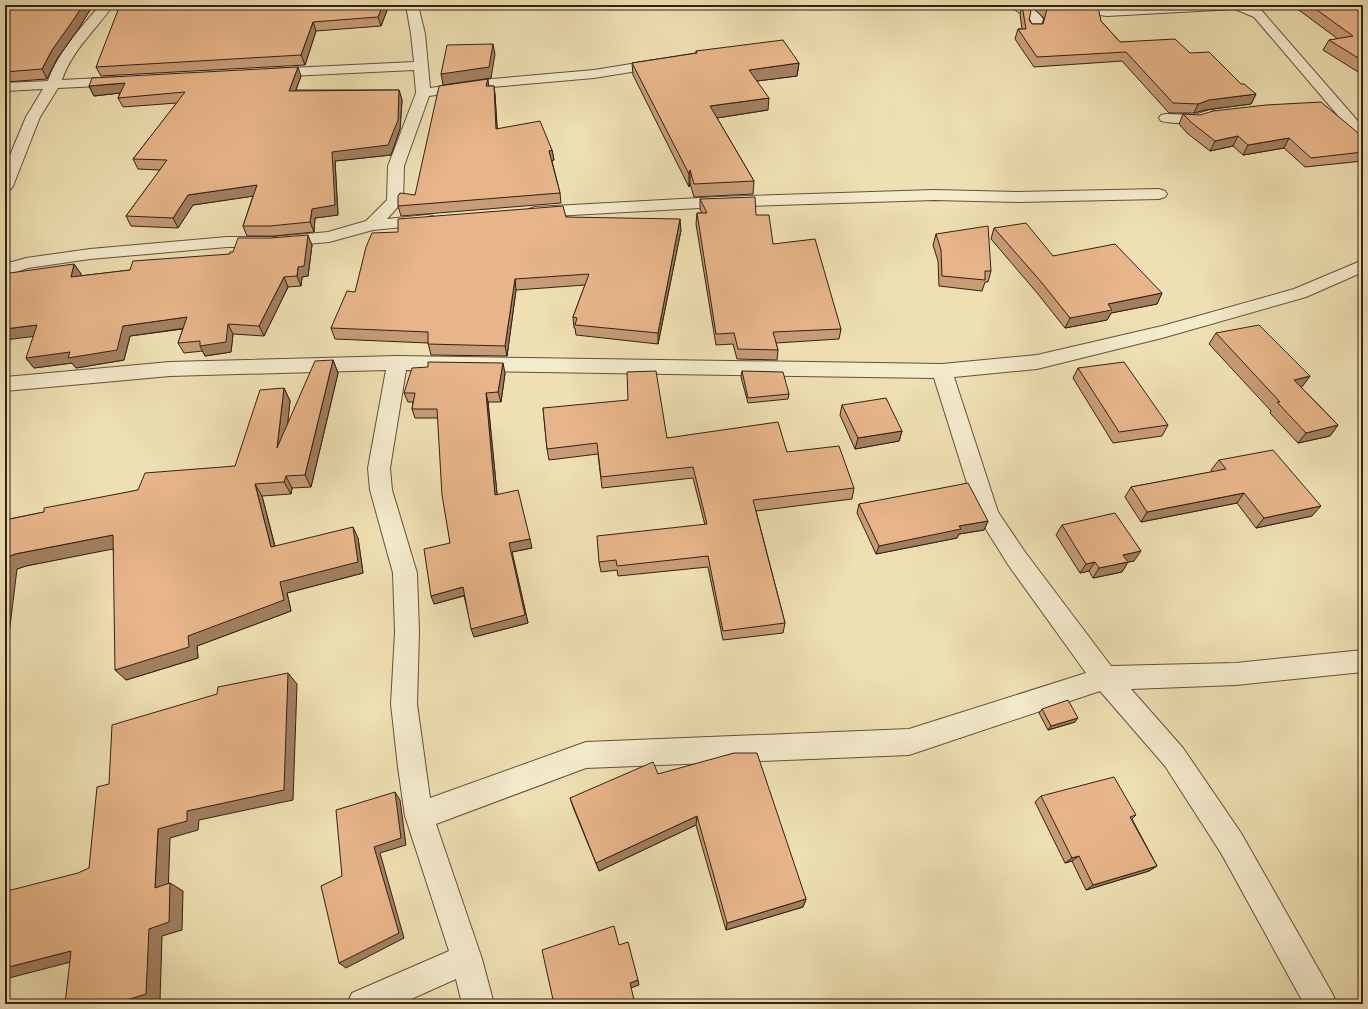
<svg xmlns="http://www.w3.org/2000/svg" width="1368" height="1009" font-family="'Old Standard TT',serif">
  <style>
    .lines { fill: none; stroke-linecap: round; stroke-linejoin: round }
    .minor-casing { stroke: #62513d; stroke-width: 2 }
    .minor { fill: #f4ebcd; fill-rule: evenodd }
    .wall { fill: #c79c76; stroke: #332116 }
    .shaded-wall { fill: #a27f60; stroke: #332116 }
    .building { fill: #e7b589; stroke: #332116 }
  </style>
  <rect width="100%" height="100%" fill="#eee0b2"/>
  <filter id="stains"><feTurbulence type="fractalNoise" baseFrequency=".005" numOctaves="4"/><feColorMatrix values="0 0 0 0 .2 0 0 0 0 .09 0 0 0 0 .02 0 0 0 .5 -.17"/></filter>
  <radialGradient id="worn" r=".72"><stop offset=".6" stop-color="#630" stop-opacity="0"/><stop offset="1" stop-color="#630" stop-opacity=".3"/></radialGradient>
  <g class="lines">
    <defs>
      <g id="minor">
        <path d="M 100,5 L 113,5 C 96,30 72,50 62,80 L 120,77 L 125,78 L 127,81 L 125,84 L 120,85 L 58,88 L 40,117 L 13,186 L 11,189 L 5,191 L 5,167 L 26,117 L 43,89 L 5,91 L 5,83 L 48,81 C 58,52 81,28 100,5 Z"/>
        <polygon points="406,5 418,5 425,34 430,88 492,79 594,70 662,59 667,60 669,63 667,66 662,67 594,78 492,87 429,96 404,166 403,201 387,219 427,215 433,216 435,220 433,224 373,230 329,242 274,247 227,247 90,259 28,268 5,276 5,264 26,258 90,249 227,237 274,237 328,232 366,221 387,200 388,166 416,93 414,70 269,77 264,76 262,73 264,70 269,69 414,62 411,34"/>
        <path d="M 1009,5 C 1023,5 1035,6 1043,19 L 1039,32 L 1029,32 L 1028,29 L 1030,20 Z"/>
        <polygon points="1046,5 1082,5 1107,8 1167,5 1248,5 1262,11 1363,127 1363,140 1358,139 1254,17 1235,9 1107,16 1052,9 1048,8"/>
        <path d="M 1210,110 L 1215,111 L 1217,114 C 1209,126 1174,124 1161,121 L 1159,118 L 1161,115 L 1166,114 L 1195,115 Z"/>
        <polygon points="1159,189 1165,191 1167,194 1165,197 1159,199 1017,202 934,200 718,207 535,217 529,215 527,212 529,209 535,207 718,197 934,190 1017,192"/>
        <path d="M 1363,260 L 1363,272 L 1306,297 L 1162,338 L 1037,369 L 954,377 L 998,512 L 1025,552 L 1111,666 L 1236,663 L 1363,650 L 1363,672 L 1236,685 L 1131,689 L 1183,748 L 1241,833 L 1332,993 L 1337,1004 L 1304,1004 L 1221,853 L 1165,766 L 1100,691 L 909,755 L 586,768 L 436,824 L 482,959 L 494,1004 L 462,1004 L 456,979 L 400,1004 L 347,1004 L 352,993 L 449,951 L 405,816 L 398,767 L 391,704 L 395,632 L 393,573 L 370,490 L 368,468 L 386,370 L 170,376 L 5,391 L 5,377 L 170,362 L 397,356 L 942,364 L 1037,355 L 1162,326 L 1294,289 ZM 406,370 L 934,378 L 977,515 L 1009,566 L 1086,673 L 909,729 L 586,742 L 430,798 L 417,704 L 419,632 L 417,573 L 392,490 L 390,468 Z"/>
      </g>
    </defs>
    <use href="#minor" class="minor-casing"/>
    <use href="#minor" class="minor"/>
  </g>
  <g class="wall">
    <polygon points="5,5 93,5 79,28 57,59 47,79 5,82"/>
    <polygon points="389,5 381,26 316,31 305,65 101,76 96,67"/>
    <polygon points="1022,5 1032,24 1043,24 1044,18 1033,8 1023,5 1084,5 1101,21 1120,42 1190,53 1241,84 1256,94 1251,104 1205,110 1194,113 1169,113 1122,61 1034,67 1015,39 1018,29 1022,29 1020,14"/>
    <polygon points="1292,5 1363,5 1363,75 1323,50 1329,40 1338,39"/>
    <polygon points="696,51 799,63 797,76 757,81 768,110 717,118 754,181 753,194 694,197 690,183 689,187 633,75 632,63 696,53"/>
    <polygon points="301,76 296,90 399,90 402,100 400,129 391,155 335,161 338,215 315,218 314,232 274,236 247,236 243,226 253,196 193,205 178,228 131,226 126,216 160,170 138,169 133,159 177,103 123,107 118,98 120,93 94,96 89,86"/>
    <polygon points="489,86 494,86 495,95 497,129 552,150 554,160 552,161 560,193 561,203 401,216 398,206 415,195"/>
    <polygon points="1183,114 1363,137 1363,161 1305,167 1284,148 1243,155 1233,146 1210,151 1187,133 1179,124"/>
    <polygon points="700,199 756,215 773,244 841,329 839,339 776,343 778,350 777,360 737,359 733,344 716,345 696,224 697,213 702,213 700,209"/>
    <polygon points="566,217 681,230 658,344 576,335 575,328 574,328 573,317 585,285 516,290 507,356 431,355 428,343 335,339 331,328 355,292"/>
    <polygon points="994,228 1053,256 1162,293 1157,304 1111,313 1107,320 1065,328 1038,294 991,239"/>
    <polygon points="936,234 991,271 988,282 985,282 982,291 939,286 938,261 933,245"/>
    <polygon points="312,245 308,276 302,277 301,286 288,287 264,336 233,334 231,352 205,356 203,351 184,353 178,343 183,329 130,336 124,360 76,368 72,363 34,368 26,358 74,264 81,274 80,276 130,270 230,254"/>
    <polygon points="1216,333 1310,376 1301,387 1338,425 1330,436 1298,443 1270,413 1271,411 1209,344"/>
    <polygon points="333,360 338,373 311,487 292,488 291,494 262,496 275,546 358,538 363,573 287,593 291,611 197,646 198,658 126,680 113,548 26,566 17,569 5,520 44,512 138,490 235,466 284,388 290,401 287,425"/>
    <polygon points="428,367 505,373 501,402 488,402 497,494 532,548 512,552 528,623 474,637 464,596 434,604 450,543 438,418 415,418 412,409 413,402 408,402 404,393"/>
    <polygon points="1078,368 1168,425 1162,436 1113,443 1073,378"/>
    <polygon points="742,371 789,394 788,399 748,403 741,377"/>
    <polygon points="842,405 902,431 899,441 855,449 840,415"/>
    <polygon points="543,408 667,438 787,452 854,488 852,499 756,511 785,623 783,633 723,640 708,567 618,576 617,570 601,572 599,562 705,525 693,478 602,488 598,454 549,460 547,449"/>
    <polygon points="1219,460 1312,516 1256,528 1237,503 1141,522 1125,497 1131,487 1212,472 1211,470"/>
    <polygon points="859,504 988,521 984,530 959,534 957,538 876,554 857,513"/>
    <polygon points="1062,525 1134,561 1128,562 1122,572 1093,578 1089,571 1080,573 1056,535"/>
    <polygon points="1042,709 1075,722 1048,730 1039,713"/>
    <polygon points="658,774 806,899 803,907 726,930 696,825 599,871 573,807 570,798"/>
    <polygon points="1041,796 1136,815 1132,819 1157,866 1149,871 1086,890 1072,861 1065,863 1035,802"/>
  </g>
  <g class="shaded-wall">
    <polygon points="83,5 93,5 79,28 57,59 47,79 42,69 52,50"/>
    <polygon points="383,5 389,5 381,26 378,17"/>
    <polygon points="313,22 316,31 305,65 301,55"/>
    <polygon points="493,44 495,54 491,78 443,85 441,74"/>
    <polygon points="799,63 797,76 749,82 749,70"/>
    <polygon points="298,67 301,76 292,100 289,91"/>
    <polygon points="488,79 489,89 486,86"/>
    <polygon points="125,83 129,92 94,96 89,86"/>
    <polygon points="5,84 10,92 5,102"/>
    <polygon points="494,86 495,95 498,139 496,129"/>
    <polygon points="399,90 402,100 400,129 391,155 335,161 338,215 315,218 314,232 310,222 312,209 332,152"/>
    <polygon points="1256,94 1251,104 1205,110 1194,113 1198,104 1209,100"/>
    <polygon points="769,98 768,110 710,119 710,106"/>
    <polygon points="1238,136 1233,146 1210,151 1215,141"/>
    <polygon points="1289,138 1284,148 1243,155 1248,145"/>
    <polygon points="5,150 7,154 5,160"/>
    <polygon points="552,150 554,160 550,161 549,151"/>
    <polygon points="690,170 690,183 689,187 689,174"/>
    <polygon points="257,185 261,195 193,205 178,228 173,218 188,195"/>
    <polygon points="680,219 681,230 658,344 658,333"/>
    <polygon points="308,235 312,245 308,276 302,277 301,286 297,276 298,267"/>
    <polygon points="74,264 81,274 78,287 71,277"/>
    <polygon points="284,277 288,287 264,336 259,326"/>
    <polygon points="515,279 516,290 507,356 505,346"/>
    <polygon points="1162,293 1157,304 1111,313 1107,320 1065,328 1070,318 1108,304"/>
    <polygon points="187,317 193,327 130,336 124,360 76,368 72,363 34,368 26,358 123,326"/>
    <polygon points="228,324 233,334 231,352 205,356 200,346"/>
    <polygon points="37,325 45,335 5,340 5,329"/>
    <polygon points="333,360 338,373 311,487 305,475"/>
    <polygon points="503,363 505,373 501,402 498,392"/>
    <polygon points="1310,376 1302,387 1286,390 1294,380"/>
    <polygon points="284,388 290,401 284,460 277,448"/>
    <polygon points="486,393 488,402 498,504 495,495"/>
    <polygon points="1338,425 1330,436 1298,443 1306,433"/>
    <polygon points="902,431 899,441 855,449 858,438"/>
    <polygon points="286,476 292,488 291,494 284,482"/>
    <polygon points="255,484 262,496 278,559 271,547"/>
    <polygon points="1244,493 1237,503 1141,522 1147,512"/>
    <polygon points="1321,506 1312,516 1256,528 1264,518"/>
    <polygon points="988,521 984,530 959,534 957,538 876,554 879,546 959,526"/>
    <polygon points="353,527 358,538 363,573 287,593 291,611 197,646 198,658 126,680 115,670 188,636 280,582"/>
    <polygon points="113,535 123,547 26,566 17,569 5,667 5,558 15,554"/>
    <polygon points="530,539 532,548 512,552 528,623 474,637 471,629 509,543"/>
    <polygon points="1141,551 1134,561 1117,564 1123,555"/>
    <polygon points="1095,562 1089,571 1080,573 1086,564"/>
    <polygon points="1128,562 1122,572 1093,578 1099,568"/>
    <polygon points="463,587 466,595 434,604 431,596"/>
    <polygon points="288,673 297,684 293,800 199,820 198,830 170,838 168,896 155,888 158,829 187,811"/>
    <polygon points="1078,718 1075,722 1048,730 1051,726"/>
    <polygon points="395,792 400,800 406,845 380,853 404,938 346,968 339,963 374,847"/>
    <polygon points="697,816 696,825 599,871 596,863"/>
    <polygon points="1079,856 1072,861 1065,863 1072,858"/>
    <polygon points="1157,866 1149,871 1086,890 1093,885"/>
    <polygon points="170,883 183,891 182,930 162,936 160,1000 146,1004 114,1004"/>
    <polygon points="806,899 803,907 726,930 727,923"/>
    <polygon points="71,951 86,958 9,978 5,977 5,968"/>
    <polygon points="638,980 639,985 631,988 630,983"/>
  </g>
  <g class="building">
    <polygon points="5,5 83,5 74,19 52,50 42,69 5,72"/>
    <polygon points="120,5 383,5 378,17 313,22 301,55 96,67"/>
    <polygon points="1022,5 1031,11 1029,20 1032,24 1043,24 1047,9 1043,5 1084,5 1098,7 1101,21 1120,42 1175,39 1190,53 1209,52 1241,84 1244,84 1256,94 1209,100 1198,104 1173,103 1126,52 1037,57 1018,29 1026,29"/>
    <polygon points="1310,5 1363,5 1363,61 1329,40 1353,36"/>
    <polygon points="783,40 799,63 749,70 769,98 710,106 754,181 694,184 690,170 689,174 632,63 697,53 696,51"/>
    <polygon points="493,44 489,67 441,74 447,45"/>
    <polygon points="298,67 289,91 399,90 398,120 388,145 332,152 335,205 312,209 310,222 270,226 243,226 257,185 188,195 173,218 126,216 167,160 133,159 185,92 118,98 125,83 89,86 92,78"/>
    <polygon points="488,79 486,86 494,86 496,129 540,121 552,150 549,151 560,193 398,206 398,196 400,193 415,195 439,86"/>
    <polygon points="1321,102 1363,137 1363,152 1311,158 1289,138 1248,145 1238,136 1215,141 1192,123 1183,114 1200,115 1213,111 1266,105"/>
    <polygon points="755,197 756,215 769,215 773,244 815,239 841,329 773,332 778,350 738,349 734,333 716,334 697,213 707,213 700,199"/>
    <polygon points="563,206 566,217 680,219 658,333 575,325 577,318 573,317 589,274 515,279 505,346 428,344 428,332 331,328 347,291 355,292 366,247 372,233 398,232 398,219"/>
    <polygon points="1026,223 1053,256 1115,244 1162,293 1108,304 1112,310 1070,318 1042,283 994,228"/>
    <polygon points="988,226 991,271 985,271 985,280 942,276 941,250 936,234"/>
    <polygon points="308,235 304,266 298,267 297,276 284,277 259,326 228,324 226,342 200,346 200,341 178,343 187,317 123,326 117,350 68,358 70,352 26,358 37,325 5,329 5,289 10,273 74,264 71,277 130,270 133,261 230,254 230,252 233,252 238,238 270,238"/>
    <polygon points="1259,325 1310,376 1294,380 1338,425 1306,433 1277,402 1280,402 1216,333"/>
    <polygon points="333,360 305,475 286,476 284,482 255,484 271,547 353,527 358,562 280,582 284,600 188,636 189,647 115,670 113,535 15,554 5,558 5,559 5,520 44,512 44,508 138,490 145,473 235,466 260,390 284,388 277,448 315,361"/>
    <polygon points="428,362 503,363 498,392 486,393 495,495 518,490 530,539 509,543 525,615 471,629 463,587 431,596 424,549 450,543 442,495 437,409 412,409 415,393 404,393 412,368 428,367"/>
    <polygon points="1124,362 1168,425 1119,432 1078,368"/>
    <polygon points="656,371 667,438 778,422 787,452 839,446 854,488 753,500 785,623 723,631 708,556 617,566 616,560 599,562 597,536 707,524 693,467 601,477 597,443 547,449 543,408 628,400 627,372"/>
    <polygon points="742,371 783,372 789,394 748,398"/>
    <polygon points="886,398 902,431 858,438 842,405"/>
    <polygon points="1273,450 1321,506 1264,518 1244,493 1147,512 1131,487 1226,469 1219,460"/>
    <polygon points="968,483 988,521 959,526 961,529 879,546 859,504"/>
    <polygon points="1115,513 1141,551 1123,555 1128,562 1099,568 1095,562 1086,564 1062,525"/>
    <polygon points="288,673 284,790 187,811 187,821 158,829 155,888 170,883 169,922 149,929 146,994 114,1004 65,1004 71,951 5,968 5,900 7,891 78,873 89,868 97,787 109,784 112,725 217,694 218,687"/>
    <polygon points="1068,700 1078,718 1051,726 1042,709"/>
    <polygon points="734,753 757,753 806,899 727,923 697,816 596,863 570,798 653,762 658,774"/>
    <polygon points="1114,777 1136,815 1130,817 1157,866 1093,885 1079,856 1072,858 1041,796"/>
    <polygon points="395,792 401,838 374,847 399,933 339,963 321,886 342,876 336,810"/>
    <polygon points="614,926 619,945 628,942 638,980 630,983 635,1004 554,1004 542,950"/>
  </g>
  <rect width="1368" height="1009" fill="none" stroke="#eee0b2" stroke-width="20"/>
  <rect x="6" y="6" width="1356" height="997" fill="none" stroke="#332116" stroke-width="2"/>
  <rect x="10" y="10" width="1348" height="989" fill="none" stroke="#332116"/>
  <rect width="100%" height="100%" filter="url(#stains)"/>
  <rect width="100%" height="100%" fill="url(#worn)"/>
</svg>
